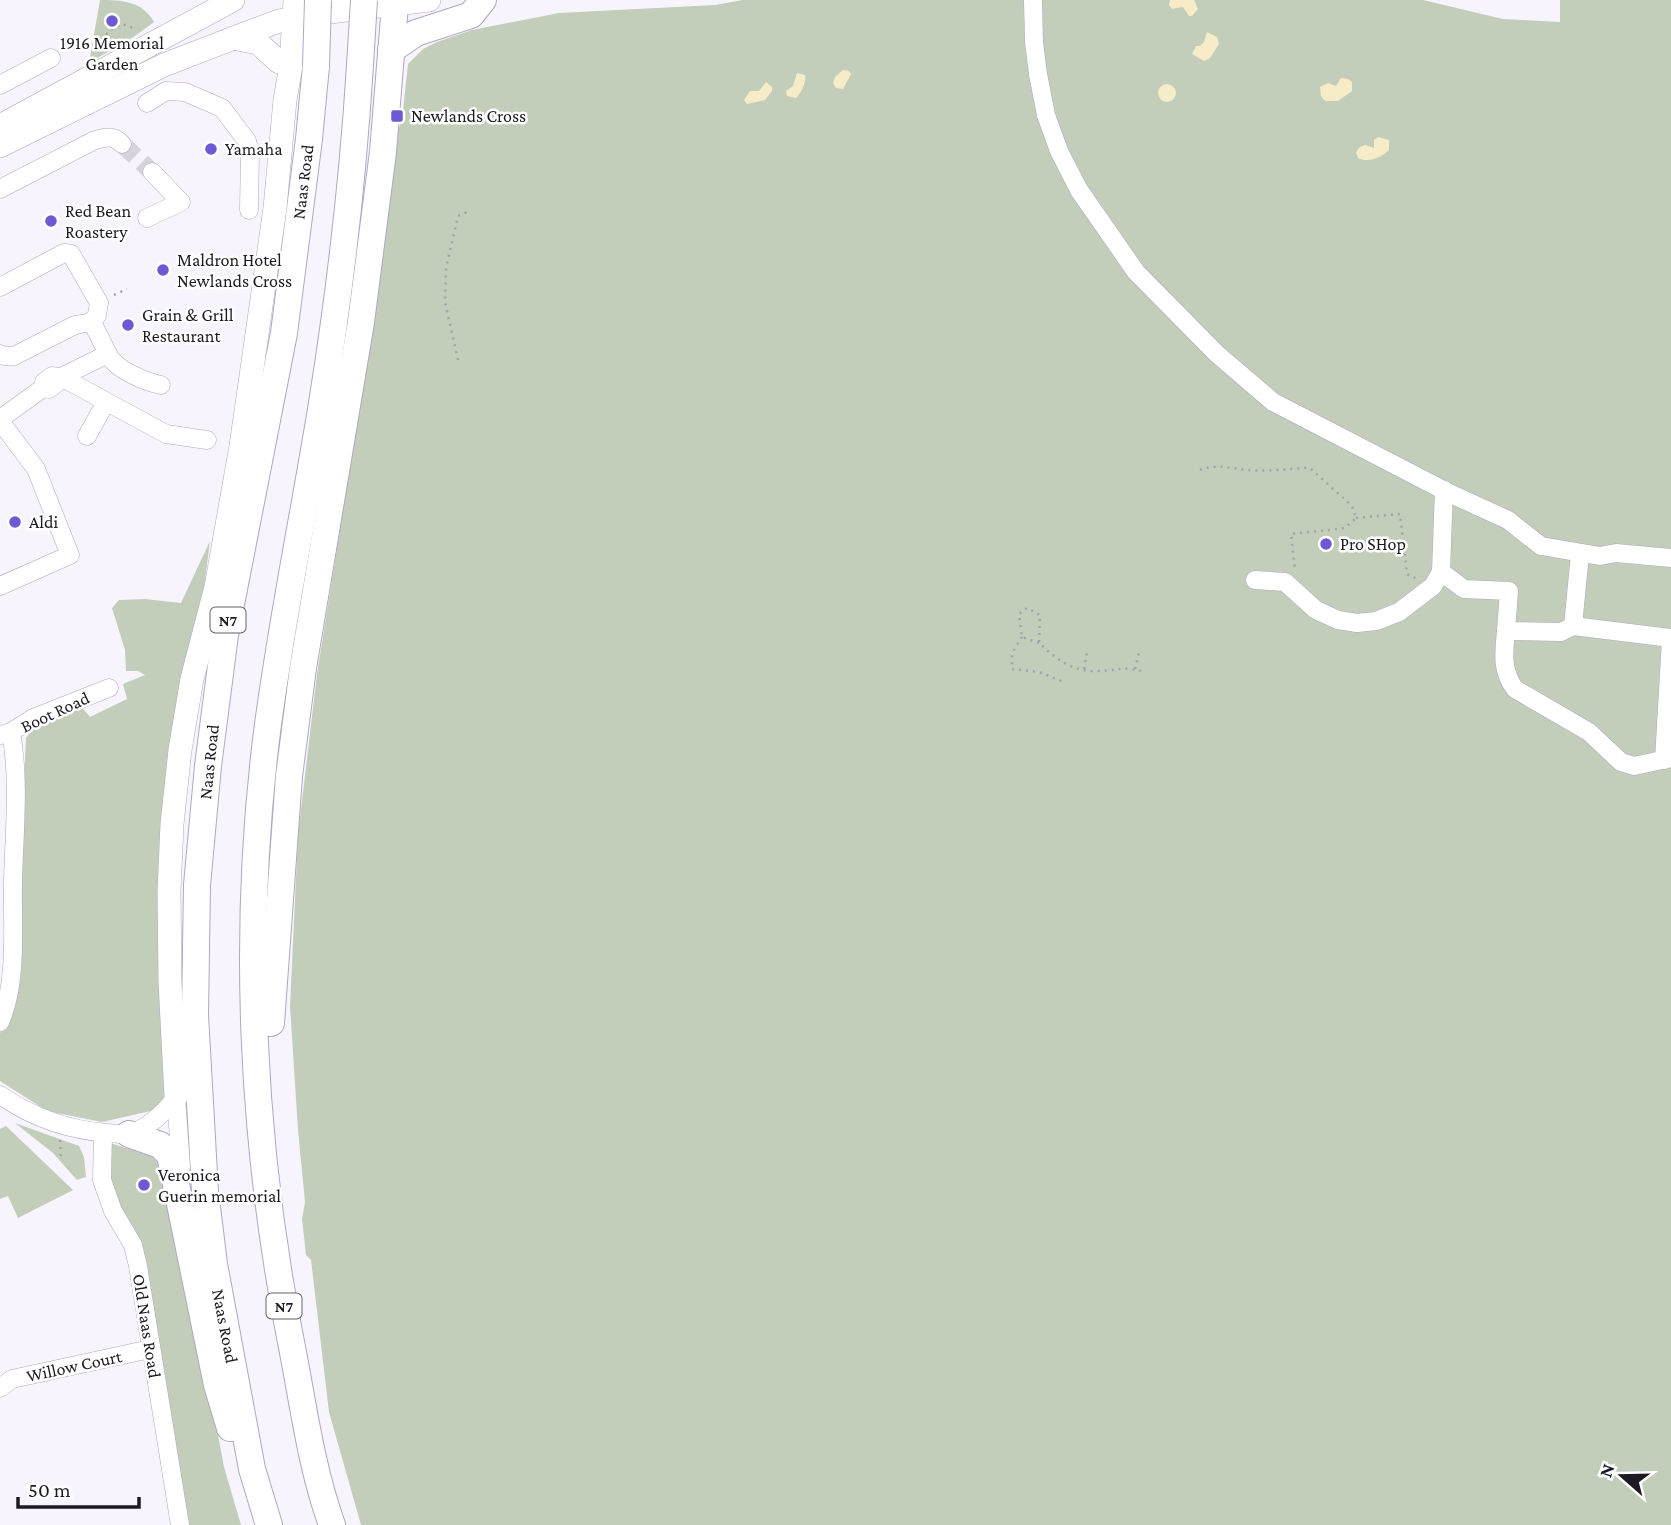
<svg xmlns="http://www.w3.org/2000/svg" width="1671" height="1525" font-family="'Crimson Pro',serif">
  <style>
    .green { fill: #c2ceba }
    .sand { fill: #f6ecc7 }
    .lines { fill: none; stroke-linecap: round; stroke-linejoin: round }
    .minor-tunnel { stroke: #d6d3dd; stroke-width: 18; stroke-dasharray: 18 9; stroke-linecap: butt }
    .minor-casing { stroke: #b0a7bf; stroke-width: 19 }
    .major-casing { stroke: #b0a7bf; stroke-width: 24 }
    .highway-casing { stroke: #b0a7bf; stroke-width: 28 }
    .path { stroke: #a5a2ac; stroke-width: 2.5; stroke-dasharray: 2 5; stroke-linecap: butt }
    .minor { stroke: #fff; stroke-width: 18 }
    .major { stroke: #fff; stroke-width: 23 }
    .highway { stroke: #fff; stroke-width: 26 }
    .highway-bridge-casing { stroke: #b0a7bf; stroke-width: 28; stroke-linecap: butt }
    .highway-bridge { stroke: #fff; stroke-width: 26 }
    .poi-dot { fill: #6d59d3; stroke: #fff; stroke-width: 2.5 }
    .labels { text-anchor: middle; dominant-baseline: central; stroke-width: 5; stroke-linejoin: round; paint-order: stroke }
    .shield { fill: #fff; stroke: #625f65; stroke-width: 2 }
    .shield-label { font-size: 16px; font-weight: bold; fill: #1e1a23 }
    .poi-label { font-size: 18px; fill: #1e1a23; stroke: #fff; text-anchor: start }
    .street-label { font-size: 18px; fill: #1e1a23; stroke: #fff }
  </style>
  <rect width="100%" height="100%" fill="#f7f4fe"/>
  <g class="green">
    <path d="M 100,0 C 122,0 142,1 154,22 L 135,36 L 89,63 Z"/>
    <polygon points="743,0 1423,0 1503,19 1560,22 1560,0 1671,0 1671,1525 361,1525 329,1412 311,1260 306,1255 302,1219 305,1202 298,1130 290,1006 298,835 317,674 375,311 394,144 402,119 408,64 423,49 437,42 472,30 559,13 715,5"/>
    <polygon points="210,541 200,619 190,671 171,1088 155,1110 102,1122 47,1111 0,1081 0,1033 14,1007 26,738 35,725 80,705 90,717 127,699 123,684 145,675 138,671 126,671 125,650 112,608 119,600 145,599 181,603"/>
    <polygon points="15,1123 79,1146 84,1157 86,1177 77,1180 53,1153"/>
    <polygon points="6,1126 73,1190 18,1218 8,1196 0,1199 0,1129"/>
    <polygon points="104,1141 151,1156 169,1173 224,1467 241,1525 189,1525 149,1302 121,1209 106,1173"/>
  </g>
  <g class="sand">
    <polygon points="1170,0 1194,0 1198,9 1192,16 1189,16 1183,7 1172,9 1169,5"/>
    <polygon points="1207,32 1217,37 1219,44 1210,58 1204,61 1192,54 1196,46 1200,46 1204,42"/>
    <polygon points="843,70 849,71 851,74 843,89 836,88 833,83 835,77"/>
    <path d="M 797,73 L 805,75 C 807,82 801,93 796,98 L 787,96 L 786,91 L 793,86 Z"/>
    <polygon points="1341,78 1348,79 1352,82 1352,91 1338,101 1325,101 1321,96 1320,87 1328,83 1336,86"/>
    <polygon points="766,82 772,87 772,91 765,100 747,104 744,100 750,91 759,91"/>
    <circle cx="1167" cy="93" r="9"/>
    <path d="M 1378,137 L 1389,140 L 1389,150 C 1381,158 1368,163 1358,158 L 1356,152 L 1360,147 L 1365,145 L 1374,148 L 1374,140 Z"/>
  </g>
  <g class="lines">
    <polyline class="minor-tunnel" points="122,144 152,172"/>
    <defs>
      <g id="minor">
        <polyline points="1033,0 1034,42 1038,74 1046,115 1059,151 1079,190 1136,272 1217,354 1273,402 1449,493 1508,520 1541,546 1600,556 1616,553 1671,558"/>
        <polyline points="0,85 51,58"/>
        <polyline points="147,103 166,91 185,92 222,108 247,141 250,152 249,210"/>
        <path d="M 0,189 L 95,140 C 107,137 113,135 122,144"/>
        <polyline points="147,218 181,202 152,172"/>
        <polyline points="0,287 64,253 71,254 99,303 97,315 92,322 75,325 14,356 4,356 0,354"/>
        <path d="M 108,354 C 114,369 146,382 161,385"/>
        <polyline points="61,377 166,434 207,440"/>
        <polyline points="59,378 108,354 92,322"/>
        <polyline points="0,419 43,388 49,389 57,383 59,378 52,376 44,382 43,388"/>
        <polyline points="0,421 36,469 70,555 0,586"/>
        <polyline points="87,436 106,402"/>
        <polyline points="1441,572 1464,589 1509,591 1506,631 1561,632 1573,626 1671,638"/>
        <polyline points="1255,580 1285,582 1316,610 1338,620 1357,623 1376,621 1399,612 1433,586 1441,572 1444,490"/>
        <polyline points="1573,626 1580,554"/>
        <path d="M 1506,631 C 1504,653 1501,670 1515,689 L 1589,732 L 1621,762 L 1634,766 L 1671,758"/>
        <polyline points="0,735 11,732 33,718 109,688"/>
        <polyline points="1664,760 1671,639"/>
        <path d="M 0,1022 C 18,982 12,926 13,883 C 14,833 20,782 11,732"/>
        <path d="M 0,1095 C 33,1118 67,1130 107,1133 C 114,1133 123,1135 129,1134 C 147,1129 165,1112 176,1097"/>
        <polyline points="176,1097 181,1167"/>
        <polyline points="103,1133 102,1180 113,1211 133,1245 138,1266 180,1525"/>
        <polyline points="0,1388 12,1379 150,1349"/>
      </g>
      <g id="major">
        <polyline points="233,38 258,43 279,62"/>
        <polyline points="0,126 233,0"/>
        <polyline points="0,146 164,65 252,31 279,21 321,13 429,0"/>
        <polyline points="176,1097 170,982 169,891 172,824 180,750 192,679 216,587 241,446 275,208 285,100 291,65 295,0"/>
      </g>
      <g id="highway">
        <polyline points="391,50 416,33 471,15 483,0"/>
        <polyline points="271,1023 289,776 303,668 361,322 383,152 395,5"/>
        <polyline points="129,1134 160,1145 170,1155 217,1385 230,1428"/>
        <polyline points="269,1525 252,1469 214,1264 205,1191 195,1015 197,885 208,766 225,635 284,333 309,139 316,66"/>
        <path d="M 332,1525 C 310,1464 303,1401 290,1337 C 252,1142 242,938 266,740 C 280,627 304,515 322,403 C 340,291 353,178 360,65"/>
      </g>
    </defs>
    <use href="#minor" class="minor-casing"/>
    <use href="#major" class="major-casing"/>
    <use href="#highway" class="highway-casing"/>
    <g class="path">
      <path d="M 103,48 C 102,34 111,29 122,24 L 136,29"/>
      <polyline points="114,295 127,289"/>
      <polyline points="458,360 445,302 446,268 458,216 470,211"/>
      <path d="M 1200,470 C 1217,463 1231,469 1249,470 C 1269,472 1290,468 1310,468 L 1352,506 L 1356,518 L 1345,528 L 1291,534 L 1295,570"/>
      <polyline points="1356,518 1400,514 1407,574 1417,579"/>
      <polyline points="1022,637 1012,653 1012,669 1039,672 1064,682"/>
      <path d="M 1039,643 L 1022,637 L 1019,614 L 1027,608 L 1040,615 L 1039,643 C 1056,659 1073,672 1097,671 C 1116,671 1121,666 1141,671"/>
      <polyline points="1084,669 1087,652"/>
      <polyline points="1135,669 1139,653"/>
      <polyline points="60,1140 61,1161"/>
    </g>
    <use href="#minor" class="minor"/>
    <use href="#major" class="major"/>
    <use href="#highway" class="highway"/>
    <defs>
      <g id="highway-bridge">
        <polyline points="360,65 364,0"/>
        <polyline points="316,66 318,0"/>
      </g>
    </defs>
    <use href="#highway-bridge" class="highway-bridge-casing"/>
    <use href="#highway-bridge" class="highway-bridge"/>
  </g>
  <g class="poi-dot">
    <circle cx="112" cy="21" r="7"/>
    <rect x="390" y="109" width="14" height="14" rx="3.5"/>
    <circle cx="211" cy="149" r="7"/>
    <circle cx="51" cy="221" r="7"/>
    <circle cx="163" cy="270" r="7"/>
    <circle cx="128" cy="325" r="7"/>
    <circle cx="15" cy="522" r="7"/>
    <circle cx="1326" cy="544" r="7"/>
    <circle cx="144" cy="1185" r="7"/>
  </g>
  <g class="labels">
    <g class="shield">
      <rect x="210.5" y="607.5" width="35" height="25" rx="5"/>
      <rect x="266.5" y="1293.5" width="35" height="25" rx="5"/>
    </g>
    <g class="shield-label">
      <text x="228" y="620">N7</text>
      <text x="284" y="1306">N7</text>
    </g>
    <g class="poi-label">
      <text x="112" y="43" text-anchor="middle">1916 Memorial<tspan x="112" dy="21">Garden</tspan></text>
      <text x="411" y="116">Newlands Cross</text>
      <text x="225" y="149">Yamaha</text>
      <text x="65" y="211">Red Bean<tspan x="65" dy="21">Roastery</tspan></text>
      <text x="177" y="260">Maldron Hotel<tspan x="177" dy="21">Newlands Cross</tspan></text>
      <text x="142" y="315">Grain &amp; Grill<tspan x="142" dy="21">Restaurant</tspan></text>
      <text x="29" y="522">Aldi</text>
      <text x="1340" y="544">Pro SHop</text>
      <text x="158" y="1175">Veronica<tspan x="158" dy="21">Guerin memorial</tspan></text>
    </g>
    <g class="street-label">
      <text transform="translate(303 182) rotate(-83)">Naas Road</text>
      <text transform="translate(55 712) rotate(-25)">Boot Road</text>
      <text transform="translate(209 762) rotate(-84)">Naas Road</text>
      <text transform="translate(147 1326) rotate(81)">Old Naas Road</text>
      <text transform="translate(225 1326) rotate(79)">Naas Road</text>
      <text transform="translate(74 1366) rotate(-12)">Willow Court</text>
    </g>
  </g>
  <g transform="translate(1622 1476) rotate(290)" stroke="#ffffff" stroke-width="5" paint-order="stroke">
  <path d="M0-5L12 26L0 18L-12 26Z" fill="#1e1a23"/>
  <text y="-10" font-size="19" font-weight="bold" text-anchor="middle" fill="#1e1a23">N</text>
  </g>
  <path d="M18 1497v10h121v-10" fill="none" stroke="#1e1a23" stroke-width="3.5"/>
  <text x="28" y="1497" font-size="21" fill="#1e1a23" stroke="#ffffff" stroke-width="5" paint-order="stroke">50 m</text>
</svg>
